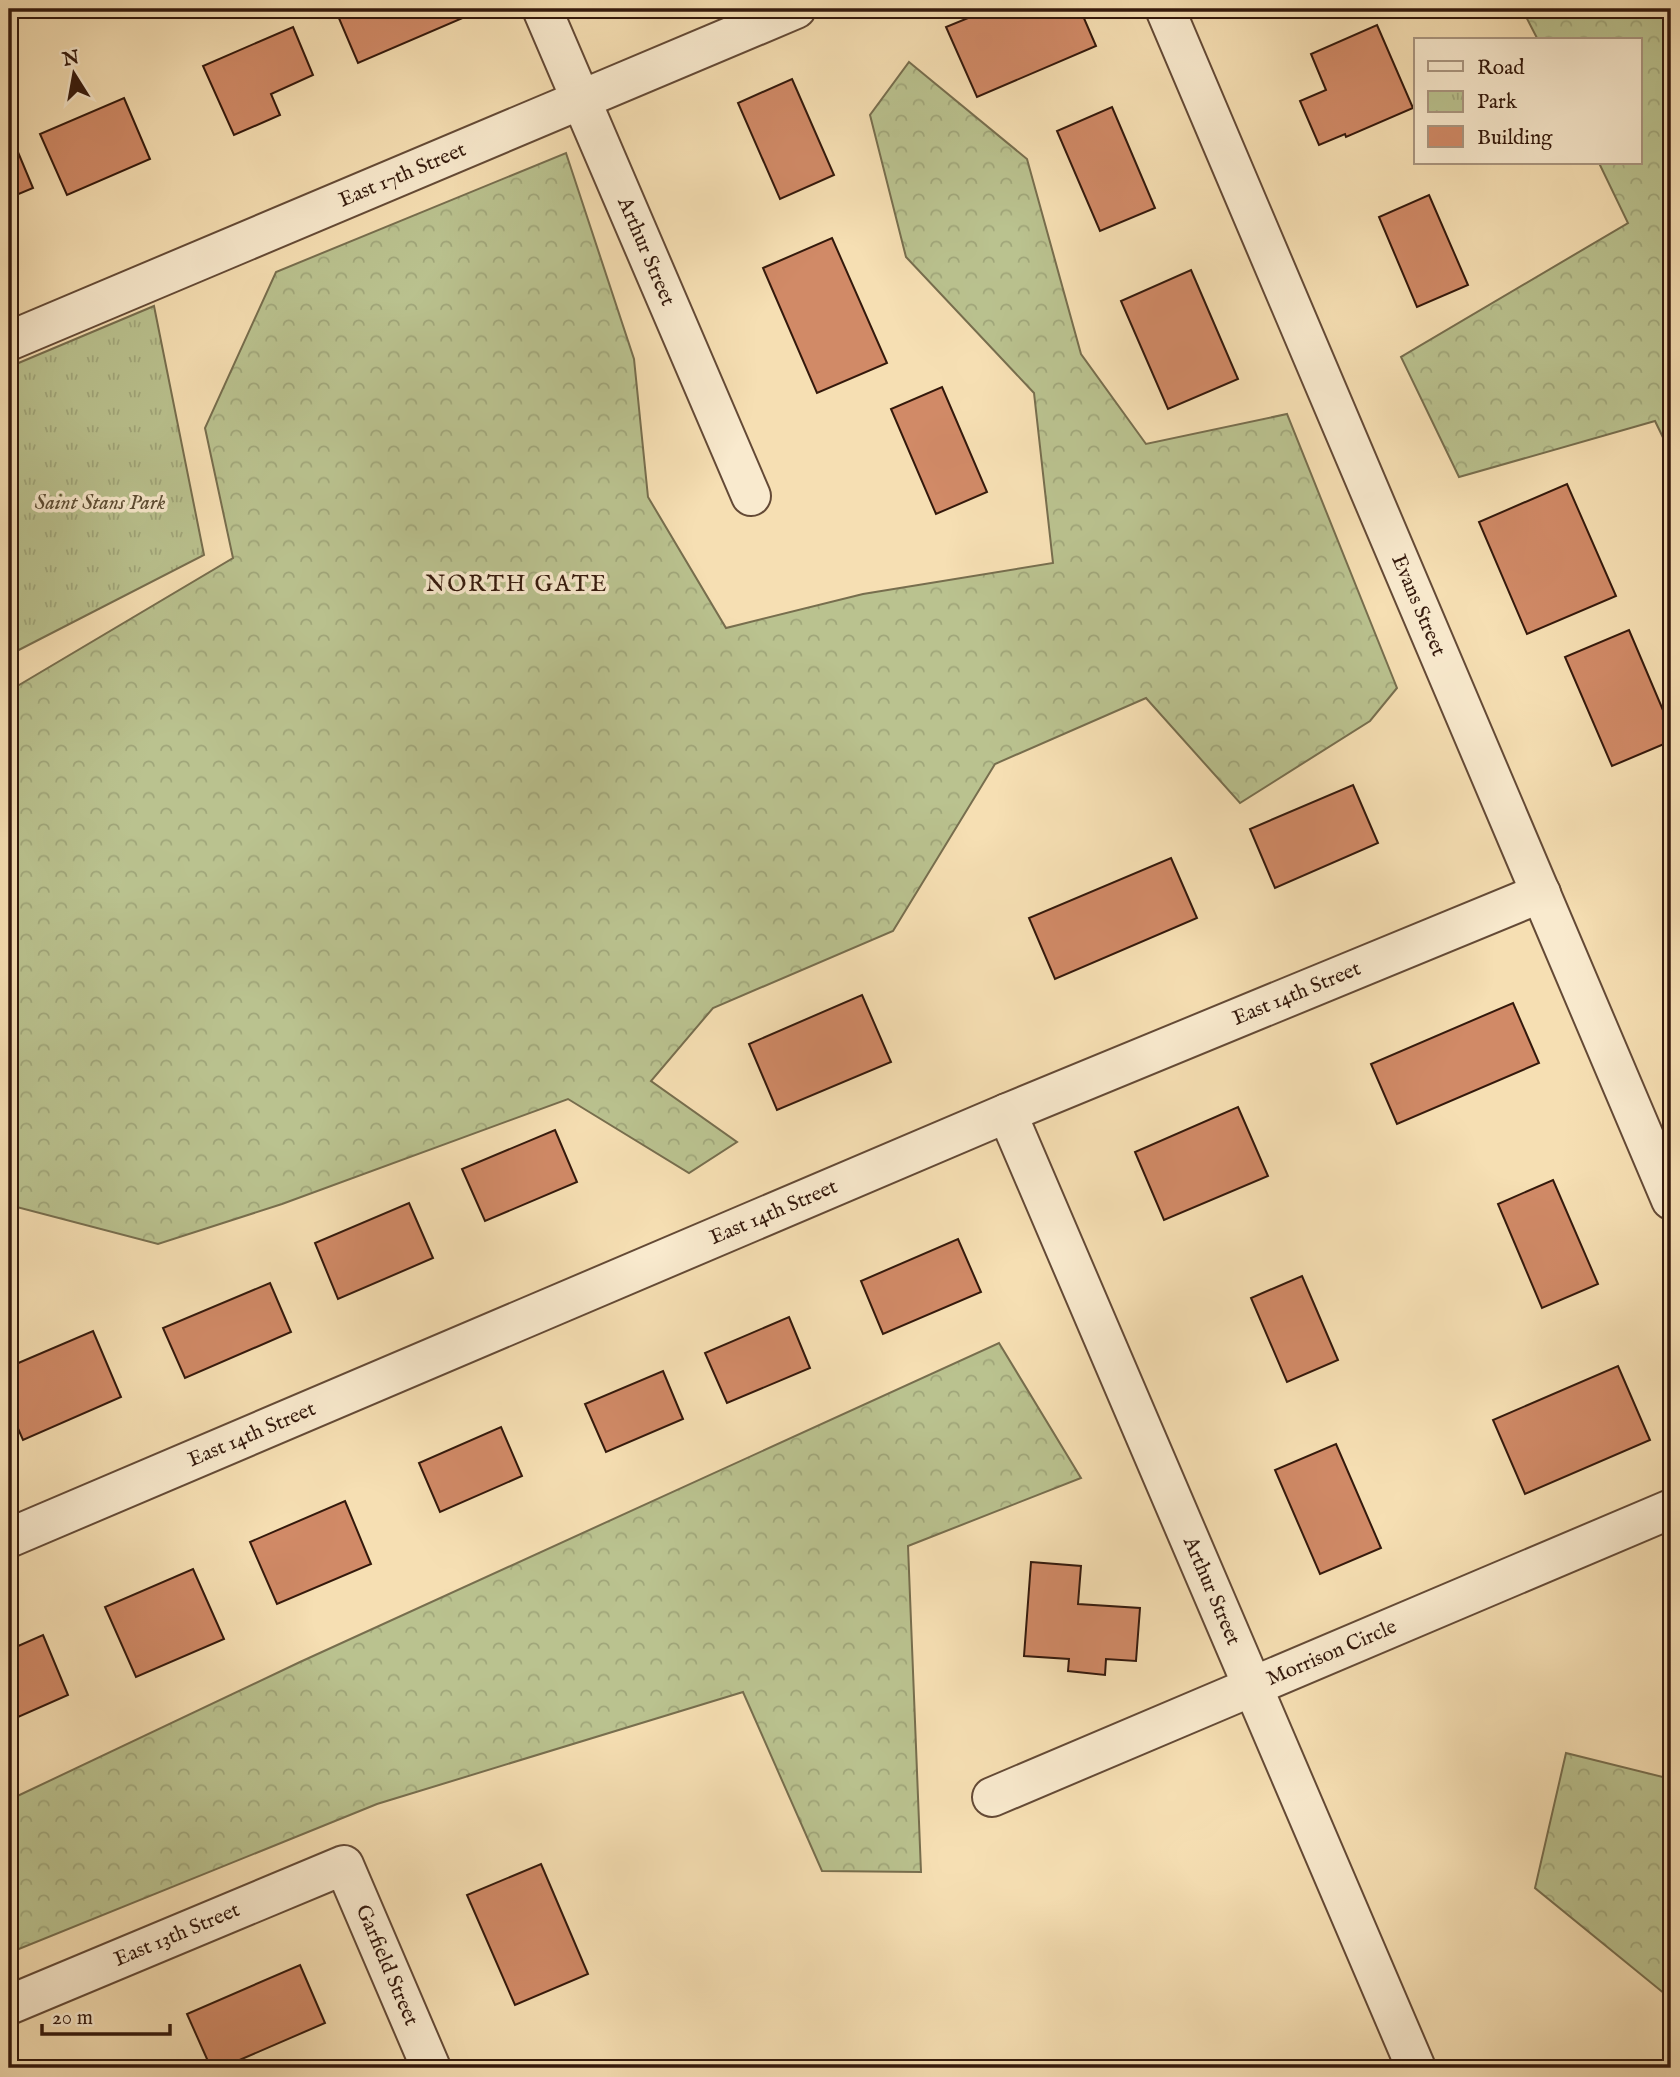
<svg xmlns="http://www.w3.org/2000/svg" width="1680" height="2077" font-family="'IM FELL English',serif">
  <style>
    .forest { fill: url(#forest-crowns); stroke: #776e4e; stroke-width: 2 }
    .park { fill: url(#park-tufts); stroke: #776e4e; stroke-width: 2 }
    .building { fill: #d18a67; stroke: #34190c; stroke-width: 2 }
    .lines { fill: none; stroke-linecap: round; stroke-linejoin: round }
    .minor-casing { stroke: #644a36; stroke-width: 42 }
    .minor { stroke: #f9eace; stroke-width: 38 }
    .labels { text-anchor: middle; dominant-baseline: central; stroke-width: 7; stroke-linejoin: round; paint-order: stroke }
    .street-label { font-size: 21px; fill: #34190c; stroke: #f9eace }
    .park-label { font-size: 21px; font-style: italic; fill: #5c4c33; stroke: #f9eace }
    .neighbourhood-label { font-size: 23px; letter-spacing: 2px; fill: #34190c; stroke: #f9eace }
  </style>
  <defs>
    <pattern id="forest-crowns" width="20" height="18" patternUnits="userSpaceOnUse" patternTransform="scale(1.75)"><rect width="20" height="18" fill="#bac28f"/><path d="M2 6a3 3 0 1 1 6 0M12 15a3 3 0 1 1 6 0" fill="none" stroke="#a0a67a"/></pattern>
    <pattern id="park-tufts" width="24" height="20" patternUnits="userSpaceOnUse" patternTransform="scale(1.75)"><rect width="24" height="20" fill="#bac28f"/><path d="M3 7l-1-3M5 7V3M7 7l1-3M15 17l-1-3M17 17v-4M19 17l1-3" fill="none" stroke="#a0a67a"/></pattern>
  </defs>
  <rect width="100%" height="100%" fill="#f6dfb3"/>
  <filter id="stains"><feTurbulence type="fractalNoise" baseFrequency=".00286" numOctaves="4"/><feColorMatrix values="0 0 0 0 .2 0 0 0 0 .09 0 0 0 0 .02 0 0 0 .5 -.17"/></filter>
  <radialGradient id="worn" r=".72"><stop offset=".6" stop-color="#630" stop-opacity="0"/><stop offset="1" stop-color="#630" stop-opacity=".3"/></radialGradient>
  <g class="forest">
    <polygon points="1522,9 1671,9 1671,454 1655,421 1459,477 1401,357 1628,223 1599,163 1640,163 1640,40 1538,40"/>
    <polygon points="909,62 1027,159 1081,354 1146,444 1287,414 1397,688 1370,721 1240,803 1146,698 995,764 893,931 713,1008 651,1081 737,1142 689,1173 568,1099 282,1204 158,1244 9,1205 9,691 233,558 205,428 276,272 566,153 634,359 648,497 726,628 863,594 1053,563 1034,393 906,257 870,115"/>
    <polygon points="999,1343 1081,1478 908,1546 921,1872 822,1871 743,1692 377,1804 9,1953 9,1800 300,1662"/>
    <polygon points="1566,1753 1671,1779 1671,1999 1535,1888"/>
  </g>
  <polygon class="park" points="154,306 204,555 9,655 9,367"/>
  <g class="building">
    <polygon points="335,9 462,9 465,17 358,63"/>
    <polygon points="990,9 1080,9 1096,46 977,97 946,27"/>
    <polygon points="1377,25 1413,108 1346,137 1345,134 1319,145 1300,101 1326,90 1311,54"/>
    <polygon points="293,27 313,75 271,94 280,115 234,135 203,66"/>
    <polygon points="792,79 834,175 780,199 738,103"/>
    <polygon points="124,98 150,159 67,195 40,134"/>
    <polygon points="1112,107 1155,208 1100,231 1057,131"/>
    <polygon points="15,145 33,188 9,198 9,148"/>
    <polygon points="1429,195 1468,285 1417,307 1379,217"/>
    <polygon points="832,238 887,363 817,393 763,268"/>
    <polygon points="1191,270 1238,379 1168,409 1121,301"/>
    <polygon points="942,387 987,492 936,514 891,409"/>
    <polygon points="1567,484 1616,596 1527,634 1479,522"/>
    <polygon points="1629,630 1671,729 1671,741 1612,766 1565,657"/>
    <polygon points="1353,785 1378,843 1275,888 1250,829"/>
    <polygon points="1171,858 1197,918 1055,979 1029,918"/>
    <polygon points="862,995 891,1062 777,1110 749,1044"/>
    <polygon points="1513,1003 1539,1063 1397,1124 1371,1064"/>
    <polygon points="1238,1107 1268,1176 1164,1220 1135,1152"/>
    <polygon points="555,1130 577,1182 485,1221 462,1169"/>
    <polygon points="1553,1180 1598,1284 1542,1308 1498,1204"/>
    <polygon points="409,1203 433,1258 338,1299 315,1243"/>
    <polygon points="958,1239 981,1292 883,1334 861,1281"/>
    <polygon points="1302,1276 1338,1360 1287,1382 1251,1298"/>
    <polygon points="270,1283 291,1332 185,1378 163,1328"/>
    <polygon points="789,1317 810,1368 727,1403 705,1353"/>
    <polygon points="93,1331 121,1397 23,1440 9,1408 9,1367"/>
    <polygon points="1618,1366 1650,1440 1525,1494 1493,1420"/>
    <polygon points="663,1371 683,1419 606,1452 585,1404"/>
    <polygon points="501,1427 522,1476 440,1512 419,1463"/>
    <polygon points="1336,1444 1381,1548 1320,1574 1275,1470"/>
    <polygon points="345,1501 371,1564 277,1604 250,1542"/>
    <polygon points="1031,1562 1081,1566 1078,1604 1140,1608 1136,1661 1106,1659 1105,1675 1068,1671 1069,1659 1024,1656"/>
    <polygon points="193,1569 224,1639 136,1677 105,1607"/>
    <polygon points="43,1635 68,1695 9,1721 9,1650"/>
    <polygon points="541,1864 588,1974 515,2005 467,1895"/>
    <polygon points="300,1965 325,2023 221,2068 211,2068 187,2014"/>
  </g>
  <g class="lines">
    <defs>
      <g id="minor">
        <path id="s1" d="M 542,9 L 751,496"/>
        <path id="s2" d="M 1165,9 L 1671,1200"/>
        <path id="s3" d="M 9,341 L 796,9"/>
        <path id="s4" d="M 1007,1113 L 1416,2068"/>
        <path id="s5" d="M 9,1538 L 1007,1113 L 1541,893"/>
        <path id="s6" d="M 992,1797 L 1671,1509"/>
        <path id="s7" d="M 9,2005 L 344,1865 L 431,2068"/>
      </g>
    </defs>
    <use href="#minor" class="minor-casing"/>
    <use href="#minor" class="minor"/>
  </g>
  <g class="labels">
    <g class="street-label">
      <text stroke="none"><textPath href="#s3" startOffset="427">East 17th Street</textPath></text>
      <text stroke="none"><textPath href="#s1" startOffset="264">Arthur Street</textPath></text>
      <text stroke="none"><textPath href="#s2" startOffset="648">Evans Street</textPath></text>
      <text stroke="none"><textPath href="#s5" startOffset="1398">East 14th Street</textPath></text>
      <text stroke="none"><textPath href="#s5" startOffset="831">East 14th Street</textPath></text>
      <text stroke="none"><textPath href="#s5" startOffset="264">East 14th Street</textPath></text>
      <text stroke="none"><textPath href="#s4" startOffset="520">Arthur Street</textPath></text>
      <text stroke="none"><textPath href="#s6" startOffset="369">Morrison Circle</textPath></text>
      <text stroke="none"><textPath href="#s7" startOffset="182">East 13th Street</textPath></text>
      <text stroke="none"><textPath href="#s7" startOffset="472">Garfield Street</textPath></text>
    </g>
    <g class="park-label">
      <text x="100" y="503">Saint Stans Park</text>
    </g>
    <g class="neighbourhood-label">
      <text x="517" y="584">NORTH GATE</text>
    </g>
  </g>
  <rect width="1680" height="2077" fill="none" stroke="#f6dfb3" stroke-width="35"/>
  <rect x="10" y="10" width="1659" height="2056" fill="none" stroke="#34190c" stroke-width="3.5"/>
  <rect x="18" y="18" width="1645" height="2042" fill="none" stroke="#34190c" stroke-width="2"/>
  <rect x="1414" y="38" width="228" height="126" fill="#f9eace" stroke="#aa9680" stroke-width="2"/>
  <rect x="1428" y="61" width="35" height="10" fill="#f9eace" stroke="#aa9680" stroke-width="2"/>
  <text x="1477" y="74" font-size="21" fill="#34190c">Road</text>
  <rect x="1428" y="91" width="35" height="21" fill="url(#park-tufts)" stroke="#aa9680" stroke-width="2"/>
  <text x="1477" y="108" font-size="21" fill="#34190c">Park</text>
  <rect x="1428" y="126" width="35" height="21" fill="#d18a67" stroke="#aa9680" stroke-width="2"/>
  <text x="1477" y="144" font-size="21" fill="#34190c">Building</text>
  <g transform="translate(74 74) rotate(349)" stroke="#f9eace" stroke-width="5" paint-order="stroke">
  <path d="M0-5L12 26L0 18L-12 26Z" fill="#34190c"/>
  <text y="-10" font-size="19" font-weight="bold" text-anchor="middle" fill="#34190c">N</text>
  </g>
  <path d="M42 2024v10h128v-10" fill="none" stroke="#34190c" stroke-width="3.5"/>
  <text x="52" y="2024" font-size="21" fill="#34190c" stroke="#f9eace" stroke-width="5" paint-order="stroke">20 m</text>
  <rect width="100%" height="100%" filter="url(#stains)"/>
  <rect width="100%" height="100%" fill="url(#worn)"/>
</svg>
